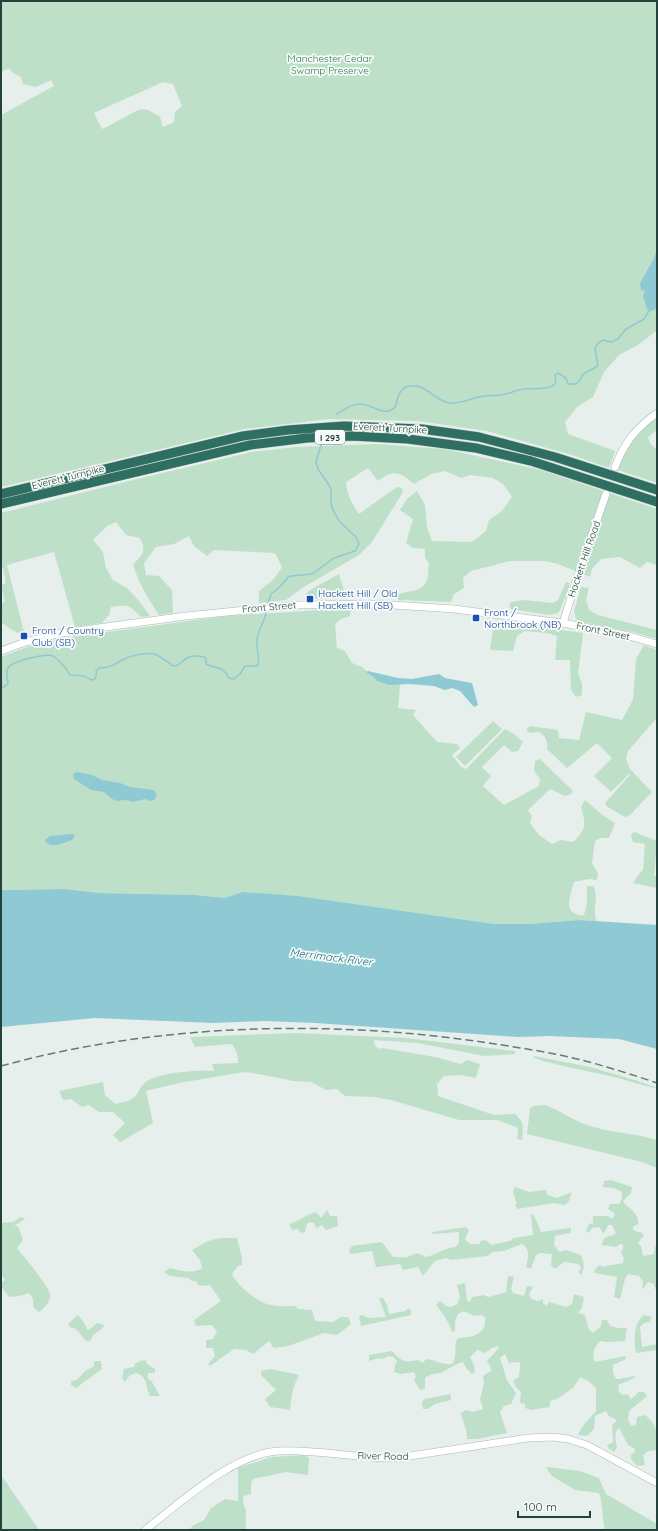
<svg xmlns="http://www.w3.org/2000/svg" width="658" height="1531" font-family="Quicksand,sans-serif">
  <style>
    .green { fill: #bfe0c8; fill-rule: evenodd }
    .water { fill: #8ec9d4 }
    .lines { fill: none; stroke-linecap: round; stroke-linejoin: round }
    .stream { stroke: #8ec9d4; stroke-width: 1.5 }
    .secondary-casing { stroke: #a4bbb3; stroke-width: 8 }
    .highway-casing { stroke: #c2cac8; stroke-width: 10 }
    .secondary { stroke: #fff; stroke-width: 7 }
    .highway { stroke: #2f6f62; stroke-width: 9 }
    .rail { stroke: #5f7d75; stroke-width: 1.5; stroke-dasharray: 8 4; stroke-linecap: butt }
    .transit-dot { fill: #1a4fb4; stroke: #f7fbf9; stroke-width: 1.5 }
    .labels { text-anchor: middle; dominant-baseline: central; stroke-width: 3.5; stroke-linejoin: round; paint-order: stroke }
    .shield { fill: #f7fbf9; stroke: #637a73; stroke-width: 1 }
    .shield-label { font-size: 9px; font-weight: bold; fill: #24423a }
    .park-label { font-size: 10px; fill: #2d7a4b; stroke: #f7fbf9 }
    .street-label { font-size: 10px; fill: #24423a; stroke: #f7fbf9 }
    .transit-label { font-size: 10px; fill: #164399; stroke: #f7fbf9; text-anchor: start }
    .water-label { font-size: 11px; font-style: italic; fill: #1c6f80; stroke: #f7fbf9 }
  </style>
  <rect width="100%" height="100%" fill="#e6efeb"/>
  <g class="green">
    <path d="M 1,1 L 657,1 L 657,249 L 653,260 L 640,283 L 643,289 L 645,290 L 655,309 L 657,308 L 657,332 L 656,331 L 638,345 L 619,355 L 604,372 L 593,397 L 577,407 L 565,422 L 568,434 L 615,451 L 609,468 L 572,455 L 487,431 L 418,421 L 329,419 L 245,429 L 1,487 L 1,115 L 54,86 L 51,80 L 36,87 L 23,84 L 21,77 L 13,73 L 10,69 L 4,70 L 1,74 ZM 163,82 L 173,84 L 182,106 L 175,112 L 174,122 L 163,127 L 160,117 C 155,114 149,109 142,109 C 137,109 111,126 102,129 L 94,113 Z"/>
    <path d="M 657,416 L 657,430 L 648,437 L 650,443 L 657,450 L 657,483 L 618,470 C 629,443 635,435 657,416 Z"/>
    <path d="M 376,444 L 444,449 L 541,470 L 657,509 L 657,565 L 647,562 L 640,568 L 620,557 L 601,559 L 592,569 L 590,577 L 558,564 L 545,561 L 510,561 L 471,571 L 463,578 L 464,588 L 454,594 L 451,602 L 398,600 L 397,595 C 406,590 421,593 426,582 C 429,577 428,568 429,563 L 425,558 L 425,549 L 413,548 L 406,543 L 413,519 L 400,510 L 407,499 L 417,491 L 425,505 L 427,527 L 432,541 L 472,542 L 486,531 L 489,520 L 502,511 L 512,497 L 503,484 L 493,478 L 470,475 L 461,478 L 445,471 L 431,474 L 414,484 C 400,472 394,469 378,481 L 368,468 L 346,482 C 347,495 352,504 359,514 L 397,487 L 402,488 L 403,492 L 372,542 L 359,555 L 302,588 L 286,600 L 259,603 L 259,591 L 274,579 L 282,567 L 275,553 L 214,550 L 207,556 L 194,546 L 189,536 L 174,544 L 156,547 L 144,563 L 146,575 L 159,576 L 172,590 L 173,613 L 159,615 C 148,599 139,583 133,565 C 142,554 147,552 140,538 L 126,535 L 116,522 L 107,526 L 93,540 L 103,552 L 106,568 L 113,580 L 127,588 L 140,602 L 150,616 L 141,617 C 128,605 129,604 111,607 L 109,615 L 102,623 L 75,627 L 54,552 L 7,565 L 25,636 L 12,630 L 1,622 L 1,603 L 5,602 L 1,585 L 6,583 L 3,568 L 1,569 L 1,513 L 137,479 L 252,452 L 295,447 Z"/>
    <polygon points="339,574 344,591 349,595 349,598 306,599 306,594 310,590"/>
    <polygon points="566,582 569,583 569,587 561,608 558,613 549,615 511,609 509,606 511,602 524,600 553,603 558,600"/>
    <polygon points="581,587 589,588 586,600 589,610 598,615 657,630 657,639 637,633 582,622 576,619 574,611"/>
    <path d="M 351,608 L 350,616 L 341,619 L 335,624 L 337,648 L 345,651 L 352,663 L 362,667 L 377,681 L 389,685 L 400,684 L 398,708 L 416,710 L 413,715 L 437,742 L 457,744 L 460,748 L 452,755 L 461,767 L 466,769 L 505,729 L 514,734 L 523,742 L 518,751 L 512,752 L 504,745 L 482,767 L 491,776 L 483,786 L 504,805 L 539,786 L 540,779 L 534,771 L 535,761 L 540,759 L 573,791 L 571,794 L 565,796 L 550,789 L 528,810 L 532,816 L 530,823 L 539,835 L 552,844 L 561,840 L 573,842 C 587,828 586,825 581,807 L 585,800 L 601,814 L 615,823 L 609,838 L 601,838 L 595,841 L 592,863 L 598,873 L 597,880 L 589,879 L 574,882 C 572,891 564,907 574,913 C 578,915 580,916 584,915 L 587,903 L 587,886 L 593,886 C 600,896 591,910 597,921 L 579,920 L 529,924 L 494,924 L 299,896 L 243,893 L 225,898 L 196,895 L 99,893 L 65,889 L 1,890 L 1,657 L 27,647 L 64,638 L 226,616 Z"/>
    <polygon points="495,622 505,622 583,633 578,673 582,684 582,695 576,697 571,690 570,660 555,660 557,636 547,633 525,631 517,636 513,651 490,650 493,630"/>
    <path d="M 644,645 L 657,650 L 656,719 L 628,751 L 626,759 L 630,769 L 652,792 L 630,815 L 625,817 L 606,806 L 605,803 L 630,775 L 629,774 L 611,792 L 594,776 L 612,758 L 597,743 L 567,768 L 547,749 C 548,741 546,737 539,732 L 530,733 L 526,730 L 530,726 L 558,730 L 559,738 L 579,740 L 586,712 L 622,720 L 633,700 L 636,659 Z"/>
    <polygon points="493,721 502,729 465,766 456,757"/>
    <polygon points="634,832 657,841 654,876 657,876 657,888 633,883 639,874 643,870 645,844 633,842 631,836"/>
    <path d="M 297,1033 L 406,1038 L 515,1051 L 515,1054 L 484,1056 L 418,1043 L 374,1040 L 375,1046 L 380,1049 L 382,1048 L 435,1057 L 461,1064 L 467,1060 L 480,1064 L 476,1078 L 460,1075 L 444,1076 L 437,1084 L 438,1096 L 494,1115 L 515,1114 C 525,1123 523,1128 522,1140 L 517,1139 L 518,1128 L 497,1120 L 459,1120 L 391,1100 L 375,1097 L 345,1096 L 337,1089 L 326,1090 L 311,1082 L 293,1081 L 264,1075 L 245,1072 L 179,1083 L 146,1091 L 153,1123 L 120,1142 L 113,1135 L 125,1123 L 113,1112 L 99,1112 L 89,1105 L 82,1107 L 71,1099 L 63,1100 L 59,1091 L 103,1082 L 105,1095 L 115,1104 C 122,1102 133,1101 137,1094 C 140,1089 142,1083 149,1080 C 165,1072 195,1070 214,1071 L 212,1064 L 238,1063 L 237,1053 L 232,1044 L 195,1047 L 190,1037 Z"/>
    <path d="M 534,1056 L 590,1067 L 638,1081 L 657,1088 C 651,1088 626,1080 618,1078 C 590,1071 562,1067 534,1058 Z"/>
    <path d="M 545,1105 C 561,1111 574,1121 590,1126 C 612,1133 635,1133 657,1140 L 657,1168 L 642,1162 L 527,1134 L 530,1108 L 534,1106 Z"/>
    <path d="M 611,1180 L 632,1187 L 631,1193 L 623,1201 C 628,1209 640,1213 638,1224 L 633,1227 L 633,1230 L 638,1232 L 641,1232 L 644,1235 L 638,1243 L 641,1246 L 643,1256 L 654,1254 L 655,1247 L 657,1246 L 657,1289 L 655,1289 L 654,1284 L 648,1282 L 642,1290 L 643,1281 L 639,1276 L 628,1274 L 625,1279 L 620,1299 L 614,1297 L 617,1277 L 594,1273 L 596,1268 L 600,1265 L 603,1267 C 610,1264 616,1265 623,1263 L 624,1259 L 621,1252 L 623,1249 L 623,1245 L 620,1244 L 616,1247 L 602,1245 C 604,1233 609,1239 616,1233 L 612,1225 L 608,1225 L 604,1234 L 599,1227 L 592,1228 L 589,1233 L 586,1231 L 589,1224 L 593,1223 L 593,1216 L 608,1216 L 612,1219 L 615,1214 L 608,1209 L 610,1204 L 620,1204 L 622,1197 L 621,1191 L 613,1188 L 603,1187 L 604,1181 Z"/>
    <polygon points="515,1187 529,1192 544,1190 546,1190 547,1195 557,1198 572,1192 569,1201 565,1205 553,1203 517,1209 515,1205 517,1204 513,1192"/>
    <path d="M 327,1210 L 330,1216 L 337,1216 L 338,1226 L 326,1230 L 322,1225 L 316,1228 L 314,1223 L 309,1222 L 306,1226 L 305,1232 L 301,1233 L 297,1229 L 292,1230 L 289,1224 C 299,1221 306,1215 316,1212 L 321,1218 Z"/>
    <path d="M 531,1214 L 534,1215 L 541,1232 L 571,1228 L 571,1233 L 555,1236 L 554,1245 L 559,1252 L 566,1250 L 581,1255 C 584,1262 585,1268 581,1275 L 578,1272 L 581,1269 L 579,1264 L 564,1262 L 555,1269 L 551,1265 L 552,1254 L 540,1253 L 536,1255 L 531,1269 L 526,1267 C 528,1258 531,1250 522,1244 L 504,1251 L 493,1252 L 487,1256 L 451,1260 L 446,1258 L 435,1261 L 423,1276 L 418,1267 L 403,1270 L 400,1264 L 376,1267 L 372,1251 L 350,1254 L 349,1250 L 352,1246 L 382,1242 L 393,1257 C 397,1257 403,1258 407,1257 C 417,1253 416,1252 426,1257 C 436,1255 446,1247 456,1247 L 459,1242 L 459,1232 L 433,1234 L 432,1232 L 466,1227 L 469,1230 L 465,1239 L 470,1244 L 479,1244 L 481,1241 L 486,1240 L 491,1245 L 510,1241 L 513,1238 L 533,1235 Z"/>
    <path d="M 21,1217 L 25,1219 L 14,1226 L 18,1226 L 23,1240 L 17,1248 C 24,1257 48,1285 50,1294 C 51,1302 44,1308 39,1312 L 33,1307 L 33,1299 L 29,1293 L 19,1296 L 9,1297 L 1,1286 L 1,1283 L 5,1280 L 1,1274 L 1,1223 L 13,1222 Z"/>
    <path d="M 219,1238 L 237,1238 L 242,1258 L 242,1265 L 238,1266 L 232,1274 C 236,1284 256,1301 267,1304 C 276,1307 286,1306 295,1306 L 298,1309 L 312,1310 L 315,1321 L 333,1322 L 341,1317 L 348,1317 L 351,1324 L 337,1335 L 324,1333 L 288,1346 L 274,1348 L 269,1341 L 253,1354 L 246,1350 L 234,1349 L 210,1366 L 208,1364 L 215,1356 L 213,1348 L 206,1348 L 206,1340 L 213,1339 L 217,1331 L 212,1325 L 196,1326 L 194,1320 L 221,1301 L 210,1285 L 199,1286 L 196,1281 L 192,1281 L 188,1278 L 170,1276 L 164,1272 L 170,1268 C 179,1270 193,1275 202,1268 L 200,1260 L 192,1250 L 206,1242 Z"/>
    <path d="M 508,1276 L 514,1277 L 511,1289 L 513,1293 L 524,1296 L 527,1286 L 533,1287 L 529,1294 L 531,1299 L 538,1301 L 543,1299 L 543,1303 L 547,1306 L 549,1302 L 566,1307 L 572,1304 L 574,1294 L 584,1297 L 582,1308 L 578,1313 L 585,1315 L 589,1330 L 593,1333 L 601,1326 L 602,1320 L 607,1320 L 610,1326 L 619,1328 L 627,1328 L 625,1341 L 606,1342 L 600,1341 C 595,1347 591,1354 595,1362 L 625,1356 L 626,1359 L 613,1365 L 613,1373 L 616,1379 L 620,1379 L 634,1376 L 635,1378 L 618,1385 L 619,1392 L 623,1395 L 627,1394 L 631,1399 L 636,1395 L 638,1392 L 644,1392 L 647,1396 L 629,1411 L 628,1419 L 631,1426 L 636,1425 L 637,1417 L 645,1415 C 658,1425 657,1432 657,1450 L 648,1451 L 643,1455 L 645,1465 L 637,1466 L 631,1459 L 631,1455 L 635,1452 L 635,1449 L 628,1445 L 619,1428 C 613,1433 616,1441 617,1448 L 614,1452 L 609,1449 L 607,1445 L 613,1442 L 612,1426 L 617,1420 L 609,1416 L 606,1411 L 595,1416 L 594,1429 L 587,1436 L 578,1435 L 582,1427 L 596,1411 L 596,1388 L 588,1381 L 580,1377 L 573,1388 L 557,1399 L 550,1401 L 550,1407 L 531,1410 L 525,1408 L 525,1404 L 520,1403 L 521,1392 L 516,1387 L 513,1381 L 519,1377 L 520,1367 L 520,1362 L 509,1363 L 505,1354 L 500,1358 L 507,1380 L 516,1393 L 511,1404 L 504,1406 L 500,1412 L 507,1433 L 477,1439 L 467,1439 C 467,1427 463,1424 461,1413 L 466,1410 L 473,1412 L 483,1409 L 480,1399 L 484,1383 L 483,1376 L 492,1370 L 487,1361 C 490,1356 497,1352 499,1346 L 492,1348 L 485,1353 L 477,1350 L 470,1357 L 474,1365 L 475,1372 L 472,1374 L 466,1368 L 463,1362 C 454,1364 448,1370 440,1373 C 433,1374 430,1374 425,1378 L 425,1389 L 420,1390 L 414,1380 L 416,1376 L 414,1372 L 401,1374 L 394,1372 L 395,1365 L 397,1362 L 394,1357 L 388,1356 L 382,1359 L 379,1358 L 369,1361 L 369,1355 L 392,1351 C 401,1361 404,1363 418,1360 L 423,1363 L 426,1359 C 436,1360 442,1365 452,1364 C 459,1353 452,1345 458,1338 C 473,1337 487,1335 485,1317 L 482,1315 L 474,1316 L 464,1311 L 458,1314 L 455,1321 L 455,1331 L 452,1332 C 449,1322 443,1313 436,1305 L 440,1301 L 446,1306 L 451,1307 L 457,1304 L 460,1297 L 457,1285 L 465,1283 L 467,1301 L 470,1302 L 472,1297 L 484,1295 L 488,1297 L 506,1292 Z"/>
    <polygon points="379,1298 383,1298 387,1305 389,1314 405,1311 408,1308 411,1310 411,1315 361,1326 359,1316 362,1315 368,1318 386,1317"/>
    <polygon points="78,1315 85,1324 87,1330 90,1329 97,1323 104,1325 103,1328 94,1334 90,1341 86,1341 76,1329 70,1327 68,1324"/>
    <path d="M 644,1315 L 652,1317 L 650,1322 L 644,1323 L 640,1327 L 642,1347 L 657,1344 L 657,1350 L 636,1353 C 634,1341 633,1323 644,1315 Z"/>
    <path d="M 146,1360 L 147,1364 L 155,1369 L 155,1373 L 148,1373 L 147,1377 L 152,1382 L 160,1396 L 150,1396 C 145,1386 149,1379 137,1373 L 130,1375 L 125,1382 L 122,1378 L 124,1369 L 134,1367 L 135,1364 L 140,1361 Z"/>
    <polygon points="94,1361 101,1361 102,1369 76,1388 71,1385 71,1381 77,1380 85,1371 94,1366"/>
    <path d="M 271,1369 L 299,1375 C 293,1386 291,1397 290,1410 L 270,1407 L 265,1399 L 276,1390 L 261,1375 L 261,1371 Z"/>
    <polygon points="450,1394 451,1397 451,1400 435,1404 428,1409 423,1409 422,1402 425,1399"/>
    <path d="M 304,1455 L 309,1458 L 308,1475 L 286,1472 L 253,1479 L 251,1484 L 251,1494 L 244,1496 C 241,1506 246,1505 246,1513 C 246,1519 245,1524 246,1530 L 190,1530 L 192,1526 L 204,1520 L 211,1508 L 225,1499 L 238,1501 L 238,1468 L 271,1457 Z"/>
    <path d="M 546,1467 L 580,1471 L 599,1478 L 606,1494 L 657,1524 L 657,1530 L 605,1530 C 602,1517 603,1505 599,1493 L 575,1490 L 552,1476 Z"/>
    <polygon points="1,1475 39,1530 1,1530"/>
  </g>
  <g class="water">
    <polygon points="657,249 657,308 652,311 647,309 643,296 645,291 641,290 640,283 653,260"/>
    <polygon points="368,671 398,678 412,679 439,674 445,678 472,683 478,705 474,707 460,691 452,688 445,690 434,686 410,684 389,685 377,681 373,677 366,672"/>
    <polygon points="77,772 92,775 102,780 120,783 130,787 154,790 157,796 154,800 149,801 145,799 133,802 126,800 117,801 112,799 104,792 91,790 74,779 73,774"/>
    <path d="M 71,834 L 75,835 L 72,840 C 63,843 50,850 45,840 L 50,836 Z"/>
    <polygon points="65,889 99,893 196,895 225,898 243,892 299,896 494,924 529,924 579,920 657,925 657,1049 619,1039 549,1036 518,1037 316,1023 264,1021 214,1023 95,1018 1,1027 1,890"/>
  </g>
  <g class="lines">
    <g class="stream">
      <path d="M 336,414 C 344,410 351,404 360,404 C 373,404 385,419 396,406 C 397,397 401,386 411,386 C 426,384 435,401 449,403 C 460,404 469,399 479,397 C 486,395 493,396 501,395 C 509,394 515,390 524,389 C 534,388 548,391 556,383 L 555,375 L 558,373 L 566,378 L 568,384 L 576,384 L 580,380 L 583,374 L 598,366 L 595,349 L 598,343 L 603,340 L 611,342 L 618,339 L 626,329 L 644,319 L 650,309"/>
      <polyline points="268,603 271,594 281,586 288,577 291,576 312,574 334,558 355,551 359,544 356,537 339,521 333,510 331,504 331,490 329,485 318,469 316,462 321,445"/>
      <path d="M 1,687 L 4,687 L 8,684 C 8,679 5,673 8,668 C 12,661 46,653 53,656 C 59,660 66,668 70,675 L 85,676 L 91,680 C 96,680 97,675 96,671 L 99,668 C 109,668 114,665 122,660 C 130,656 148,651 157,655 C 162,658 168,662 173,666 C 180,666 181,661 187,658 C 192,655 199,656 204,657 L 206,658 L 206,664 C 217,670 221,664 229,678 L 234,679 L 240,674 L 245,666 L 255,666 L 258,665 C 260,658 256,648 257,639 C 258,629 265,622 266,612"/>
    </g>
    <defs>
      <g id="secondary">
        <path d="M 615,467 C 624,443 636,428 657,413"/>
        <polyline points="563,623 577,578 606,494"/>
        <polyline points="1,651 25,642 62,633 186,616 298,605 378,604 454,609 563,623 629,636 657,644"/>
        <path d="M 145,1530 C 180,1503 234,1453 279,1451 C 318,1449 357,1459 397,1458 L 528,1438 L 553,1437 L 568,1439 L 587,1445 L 657,1483"/>
      </g>
      <g id="highway">
        <polyline points="1,494 243,436 288,430 344,426 422,429 479,437 555,457 657,490"/>
        <polyline points="1,504 250,445 307,438 352,436 408,439 476,448 531,461 657,502"/>
      </g>
    </defs>
    <use href="#secondary" class="secondary-casing"/>
    <use href="#highway" class="highway-casing"/>
    <use href="#secondary" class="secondary"/>
    <use href="#highway" class="highway"/>
    <path class="rail" d="M 1,1066 C 154,1024 325,1019 482,1042 C 522,1048 564,1054 603,1066 C 621,1071 639,1077 657,1083"/>
  </g>
  <g class="transit-dot">
    <rect x="306" y="595" width="8" height="8" rx="2"/>
    <rect x="472" y="614" width="8" height="8" rx="2"/>
    <rect x="20" y="632" width="8" height="8" rx="2"/>
  </g>
  <g class="labels">
    <rect class="shield" x="315" y="430" width="30" height="14" rx="3"/>
    <g class="shield-label">
      <text x="330" y="437">I 293</text>
    </g>
    <g class="park-label">
      <text x="330" y="58">Manchester Cedar<tspan x="330" dy="12">Swamp Preserve</tspan></text>
    </g>
    <g class="street-label">
      <text transform="translate(390 428) rotate(3)">Everett Turnpike</text>
      <text transform="translate(68 477) rotate(-14)">Everett Turnpike</text>
      <text transform="translate(584 559) rotate(-71)">Hackett Hill Road</text>
      <text transform="translate(269 607) rotate(-5)">Front Street</text>
      <text transform="translate(603 631) rotate(12)">Front Street</text>
      <text transform="translate(383 1456) rotate(1)">River Road</text>
    </g>
    <g class="transit-label">
      <text x="318" y="593">Hackett Hill / Old<tspan x="318" dy="12">Hackett Hill (SB)</tspan></text>
      <text x="484" y="612">Front /<tspan x="484" dy="12">Northbrook (NB)</tspan></text>
      <text x="32" y="630">Front / Country<tspan x="32" dy="12">Club (SB)</tspan></text>
    </g>
    <g class="water-label">
      <text transform="translate(331 957) rotate(7)">Merrimack River</text>
    </g>
  </g>
  <rect width="658" height="1531" fill="none" stroke="#24423a" stroke-width="4"/>
  <path d="M518 1511v6h72v-6" fill="none" stroke="#24423a" stroke-width="2"/>
  <text x="524" y="1511" font-size="12" fill="#24423a" stroke="#f7fbf9" stroke-width="3" paint-order="stroke">100 m</text>
</svg>
